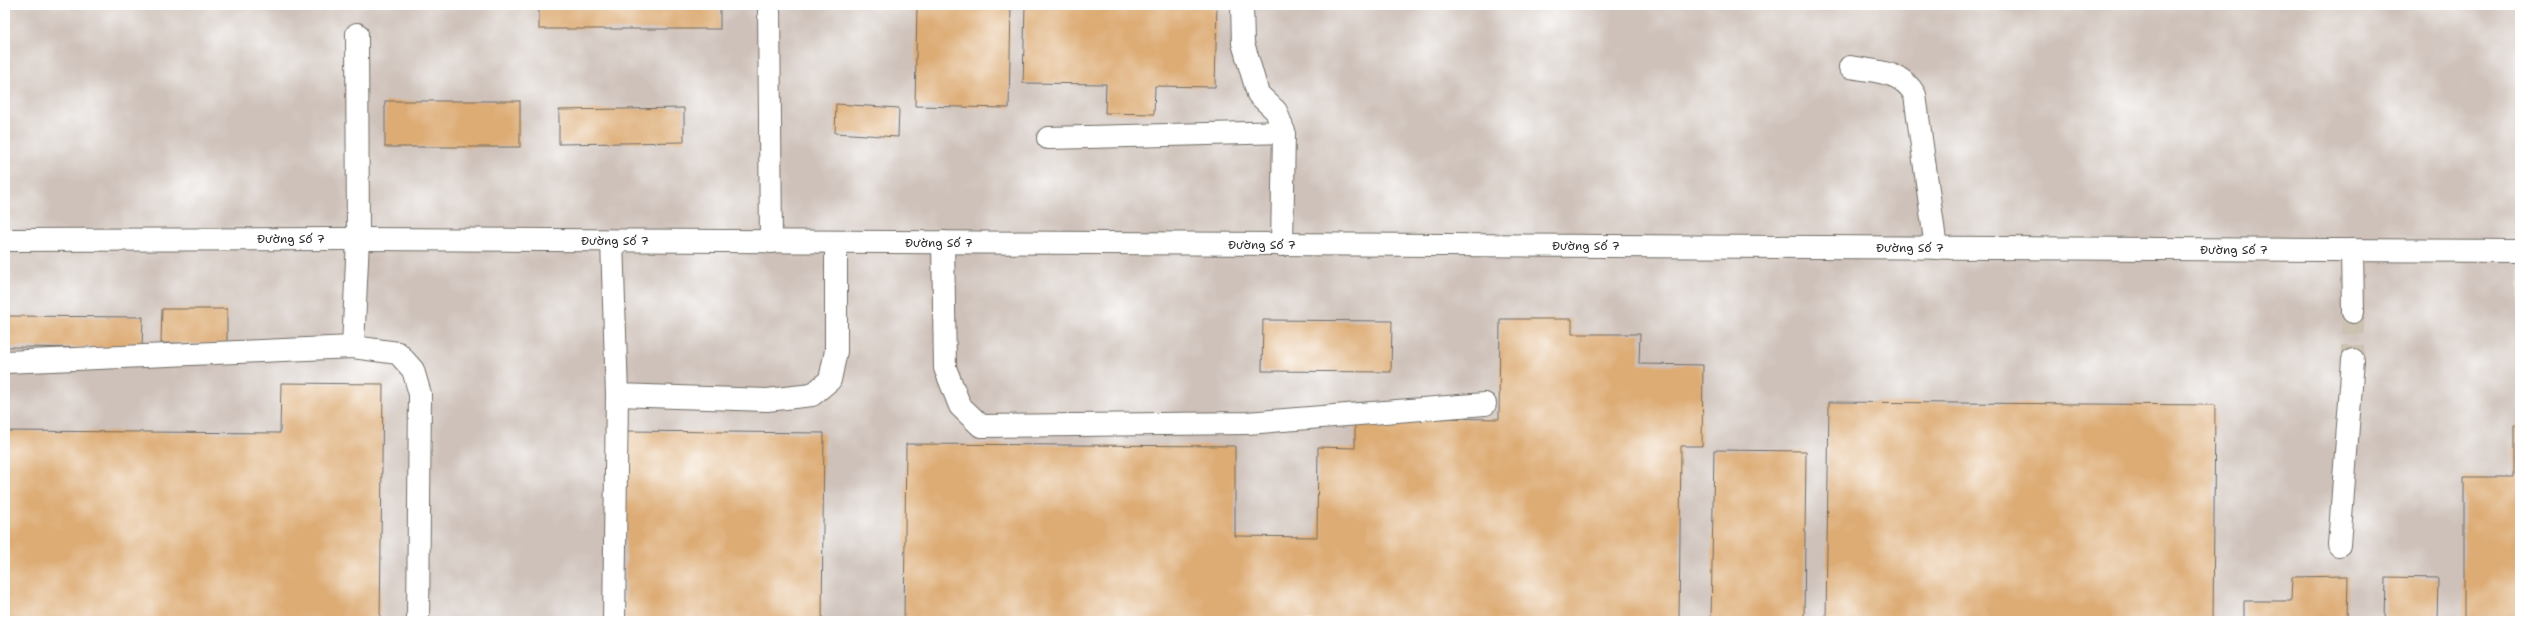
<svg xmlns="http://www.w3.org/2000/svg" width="2525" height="626" font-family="'Shantell Sans',sans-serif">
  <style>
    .industrial { fill: #cec1b9 }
    .building { fill: #ddac75 }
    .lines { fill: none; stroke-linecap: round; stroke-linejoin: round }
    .minor-tunnel { stroke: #ccc2b1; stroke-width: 22; stroke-dasharray: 22 11; stroke-linecap: butt }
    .minor-casing { stroke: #716d65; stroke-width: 24 }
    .minor { stroke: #fff; stroke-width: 22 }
    .labels { text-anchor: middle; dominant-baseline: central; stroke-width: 3; stroke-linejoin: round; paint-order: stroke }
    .street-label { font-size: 12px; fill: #2b2b2b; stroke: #fff }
  </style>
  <rect width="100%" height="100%" fill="#fff"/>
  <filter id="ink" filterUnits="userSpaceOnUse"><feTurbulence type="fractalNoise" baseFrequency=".025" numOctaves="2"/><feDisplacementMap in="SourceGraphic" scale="8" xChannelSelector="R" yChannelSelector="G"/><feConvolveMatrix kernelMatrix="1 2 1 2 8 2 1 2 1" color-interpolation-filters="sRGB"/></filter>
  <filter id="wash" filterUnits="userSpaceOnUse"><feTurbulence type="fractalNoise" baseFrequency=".012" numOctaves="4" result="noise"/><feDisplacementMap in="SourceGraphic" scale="16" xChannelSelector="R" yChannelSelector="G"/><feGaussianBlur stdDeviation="0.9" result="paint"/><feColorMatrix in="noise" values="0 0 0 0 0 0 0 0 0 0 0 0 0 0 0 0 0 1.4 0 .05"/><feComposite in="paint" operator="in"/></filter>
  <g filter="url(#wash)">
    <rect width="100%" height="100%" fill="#f4e8d2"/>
    <rect class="industrial" x="5" y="5" width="2515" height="616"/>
    <g id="blocks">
      <g class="building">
        <rect x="539" y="5" width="181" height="24"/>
        <polygon points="917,5 1011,5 1009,108 915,106"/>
        <polygon points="1025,5 1217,5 1215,87 1155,86 1154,114 1105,113 1106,84 1023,83"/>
        <rect x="385" y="101" width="135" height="46"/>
        <polygon points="836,104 899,108 898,137 835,133"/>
        <polygon points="684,108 684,142 559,144 559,110"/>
        <polygon points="162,309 227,309 227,344 161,343"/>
        <polygon points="5,316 143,317 142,348 5,347"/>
        <polygon points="1500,319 1572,319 1572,334 1640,334 1639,364 1703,365 1702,446 1681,446 1679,621 904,621 906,444 1235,446 1235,536 1317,537 1318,447 1355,448 1355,417 1499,419"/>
        <polygon points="1263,320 1392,321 1391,372 1262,371"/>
        <polygon points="281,383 383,384 380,621 5,621 5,431 280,433"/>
        <polygon points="1829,402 2215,405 2213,621 1826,621"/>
        <polygon points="2514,425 2520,425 2520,621 2464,621 2464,477 2514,477"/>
        <polygon points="627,431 824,433 822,621 625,621"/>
        <polygon points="1714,450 1806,451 1804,621 1711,621"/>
        <polygon points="2348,576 2347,621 2244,621 2244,601 2291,601 2292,577"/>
        <polygon points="2386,577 2438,578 2437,621 2385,621"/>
      </g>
    </g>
  </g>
  <g filter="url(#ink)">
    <use href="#blocks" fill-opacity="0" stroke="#716d65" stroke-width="1"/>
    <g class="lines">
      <polyline class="minor-tunnel" points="2353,312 2353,360"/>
      <defs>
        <g id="minor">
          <polyline points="769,5 771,242"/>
          <polyline points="1242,5 1243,43 1258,94 1276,111 1284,132 1282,245"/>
          <polyline points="357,34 358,239 353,347 398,353 413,370 420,394 418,621"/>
          <path d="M 1850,67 C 1876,72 1901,70 1915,95 L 1936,248"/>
          <polyline points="1048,138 1284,132"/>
          <polyline points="5,240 358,239 2520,251"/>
          <polyline points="612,241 617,395 767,400 812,395 830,380 836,351 836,242"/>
          <polyline points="943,242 945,368 960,406 981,426 1247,423 1485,404"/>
          <polyline points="2352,250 2353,312"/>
          <polyline points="5,362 353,347"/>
          <polyline points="2339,545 2353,360"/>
          <polyline points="614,621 617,395"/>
        </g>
      </defs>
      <use href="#minor" class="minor-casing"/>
      <use href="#minor" class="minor"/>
    </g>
  </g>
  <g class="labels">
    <g class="street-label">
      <text x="291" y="239">Đường Số 7</text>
      <text x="615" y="241">Đường Số 7</text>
      <text x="939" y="243">Đường Số 7</text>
      <text x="1262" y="245">Đường Số 7</text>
      <text x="1586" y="246">Đường Số 7</text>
      <text x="1910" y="248">Đường Số 7</text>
      <text x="2234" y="250">Đường Số 7</text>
    </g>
  </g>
  <rect width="2525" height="626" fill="none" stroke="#fff" stroke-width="20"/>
</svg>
